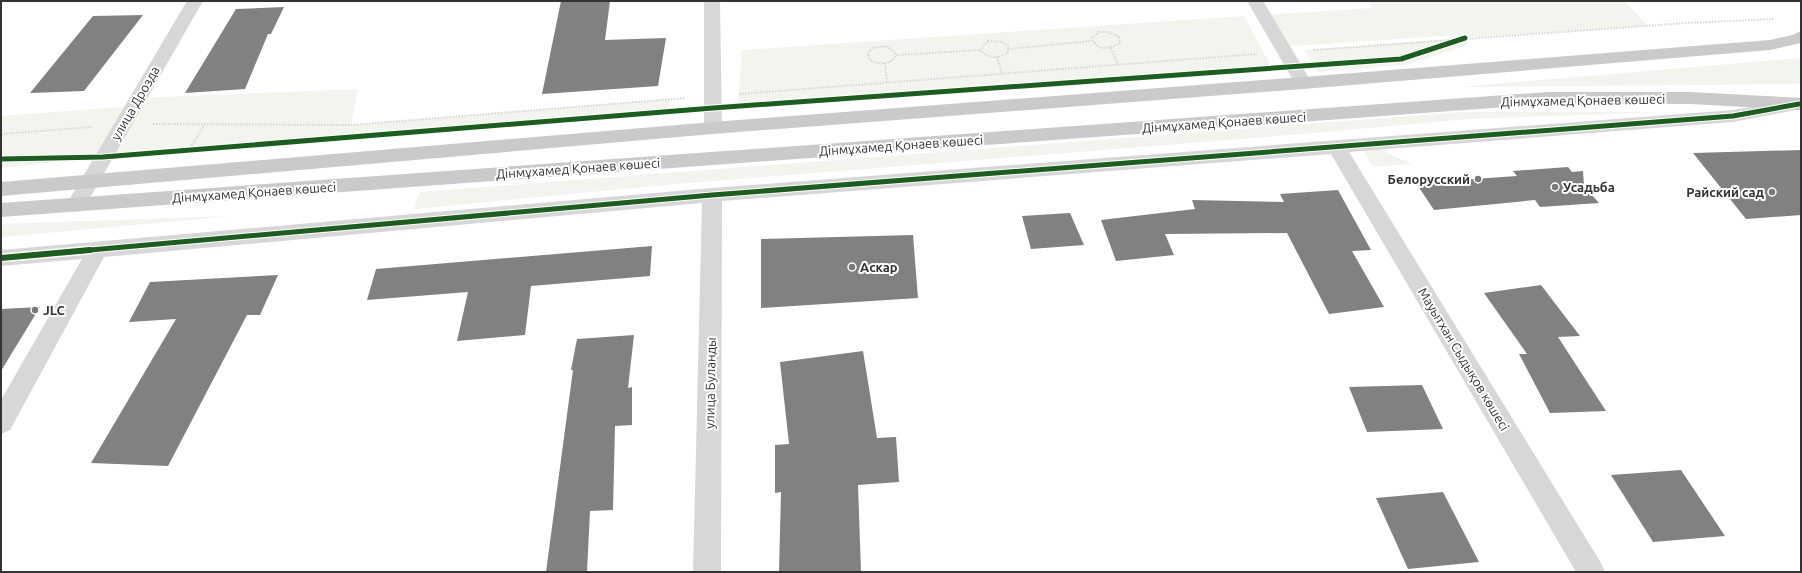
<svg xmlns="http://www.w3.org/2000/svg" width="1802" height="573" font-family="Ubuntu,sans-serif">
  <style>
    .green { fill: #f1f5ed }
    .building { fill: #818181 }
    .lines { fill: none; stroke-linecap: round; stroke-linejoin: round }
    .path { stroke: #d6d6d6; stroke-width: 2; stroke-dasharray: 1.5 1.5; stroke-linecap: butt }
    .street { fill: #d7d7d7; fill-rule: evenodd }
    .primary { fill: #cacaca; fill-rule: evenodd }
    .cycleway-far1-casing { stroke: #fff; stroke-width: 7 }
    .cycleway-casing { stroke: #fff; stroke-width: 9 }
    .cycleway-far1 { stroke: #1b5e20; stroke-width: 5 }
    .cycleway { stroke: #1b5e20; stroke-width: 6 }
    .poi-dot { fill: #7a7a7a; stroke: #fff; stroke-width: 1.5 }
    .labels { text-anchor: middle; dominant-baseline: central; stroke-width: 4; stroke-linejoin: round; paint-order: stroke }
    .street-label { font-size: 13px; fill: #333; stroke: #fff }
    .poi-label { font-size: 13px; font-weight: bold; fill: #333; stroke: #fff; text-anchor: start }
  </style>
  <rect width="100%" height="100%" fill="#fff"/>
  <g class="green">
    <polygon points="1367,1 1624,1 1648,26 1465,38 1467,45 1411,64 1318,72 1304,50 1464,38 1455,35 1282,47 1263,15 1372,8"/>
    <polygon points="1244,16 1272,68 738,107 742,50"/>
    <polygon points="1801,58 1801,84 1459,87"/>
    <polygon points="358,89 351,125 669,99 670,112 103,157 1,168 1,116 133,106 138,98"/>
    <polygon points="1461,112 1665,112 1468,119 1302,134 665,185 414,209 420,192"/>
    <polygon points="1376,148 1412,164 1373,167 1363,150"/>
    <polygon points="233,216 1,237 1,224"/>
  </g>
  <g class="building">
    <polygon points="561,1 610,1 605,40 666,38 658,86 542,94"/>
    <polygon points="284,7 271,34 268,34 245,89 185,93 236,9"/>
    <polygon points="143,15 84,91 30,93 93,16"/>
    <polygon points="1801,150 1801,215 1746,219 1693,153"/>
    <polygon points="1568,167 1572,172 1583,171 1584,186 1599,203 1540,207 1535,200 1434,210 1416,183 1517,176 1513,171"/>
    <polygon points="1338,190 1371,250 1352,251 1384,307 1329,314 1287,233 1165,234 1174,255 1116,261 1101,220 1195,209 1192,200 1284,202 1280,194"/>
    <polygon points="1070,213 1084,245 1031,249 1022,216"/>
    <polygon points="913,235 918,298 761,308 761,239"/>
    <polygon points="652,246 650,276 531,286 525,335 457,341 468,292 367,300 376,269"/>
    <polygon points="278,275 260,315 247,315 168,466 91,463 176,319 129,322 150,282"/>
    <polygon points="1541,285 1580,336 1558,337 1606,411 1550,413 1519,354 1527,354 1484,293"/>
    <polygon points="40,307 1,371 1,309"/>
    <polygon points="634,335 628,388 632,387 632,425 615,426 613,510 590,511 587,572 546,572 573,370 571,370 577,339"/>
    <polygon points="863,351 877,438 896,437 899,482 858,485 861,572 779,572 781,492 775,493 775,445 789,444 780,362"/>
    <polygon points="1422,385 1443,429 1367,432 1349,387"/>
    <polygon points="1681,470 1725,536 1653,542 1611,475"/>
    <polygon points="1443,492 1479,562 1408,569 1376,498"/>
  </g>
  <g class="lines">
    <g class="path">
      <path d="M 1099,32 L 1108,32 L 1119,37 L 1120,43 C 1110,49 1097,52 1092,38 Z"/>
      <path d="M 988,41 L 1002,42 L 1008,46 L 1008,52 C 999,59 988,59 980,50 Z"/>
      <path d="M 886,46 L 895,52 L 895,58 C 887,65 878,65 869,59 L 868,53 L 872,48 Z"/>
      <polyline points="1111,48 1118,65"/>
      <polyline points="1008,49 1092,41"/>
      <polyline points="1314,50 1686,23 1774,19"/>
      <polyline points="896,55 980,50"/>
      <polyline points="997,57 1002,74"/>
      <polyline points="885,63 887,82"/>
      <polyline points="739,94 1257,54"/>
      <polyline points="153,124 351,125 686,98"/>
      <polyline points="1,134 92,127"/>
      <polyline points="190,148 205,124"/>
    </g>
    <g class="street">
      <polygon points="187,1 203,1 83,210 76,212 69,210 66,205"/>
      <polygon points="704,1 720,1 722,128 720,132 713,134 706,132 704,128"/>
      <polygon points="1247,1 1263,1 1312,83 1309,87 1303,89 1297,87"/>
      <polygon points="1799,98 1801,99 1801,109 1733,122 1349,152 1601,563 1605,572 1576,572 1331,154 722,201 721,572 693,572 702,203 104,257 10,430 1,434 1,400 82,259 1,266 1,250 712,188 1733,110"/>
    </g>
    <g class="primary">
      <polygon points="1801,31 1801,43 1770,50 1303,89 713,134 1,196 1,182 713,122 1303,77 1770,40 1792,35"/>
      <polygon points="1548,92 1690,92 1801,98 1801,110 1690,104 1548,104 1,217 1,203"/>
    </g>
    <defs>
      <g id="cycleway-far1">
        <polyline points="1,159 103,157 713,108 1401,59 1465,38"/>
        <polyline points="79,251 712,195 1733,116 1799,104"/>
      </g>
      <polyline id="cycleway" points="1,258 90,250"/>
    </defs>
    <use href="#cycleway-far1" class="cycleway-far1-casing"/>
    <use href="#cycleway" class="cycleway-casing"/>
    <use href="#cycleway-far1" class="cycleway-far1"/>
    <use href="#cycleway" class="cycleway"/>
  </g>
  <g class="poi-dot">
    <circle cx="1478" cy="179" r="4"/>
    <circle cx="1555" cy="187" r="4"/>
    <circle cx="1772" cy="192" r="4"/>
    <circle cx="852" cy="267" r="4"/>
    <circle cx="35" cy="310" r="4"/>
  </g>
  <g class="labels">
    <g class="street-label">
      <text transform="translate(1583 100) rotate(-1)">Дінмұхамед Қонаев көшесі</text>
      <text transform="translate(135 103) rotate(-60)">улица Дрозда</text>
      <text transform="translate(1224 122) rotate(-4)">Дінмұхамед Қонаев көшесі</text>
      <text transform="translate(901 145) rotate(-4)">Дінмұхамед Қонаев көшесі</text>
      <text transform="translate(578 168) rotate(-4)">Дінмұхамед Қонаев көшесі</text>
      <text transform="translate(254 192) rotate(-4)">Дінмұхамед Қонаев көшесі</text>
      <text transform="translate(1464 359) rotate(59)">Мауытхан Сыдықов көшесі</text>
      <text transform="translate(710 383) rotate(-89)">улица Буланды</text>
    </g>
    <g class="poi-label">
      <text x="1470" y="179" text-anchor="end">Белорусский</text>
      <text x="1563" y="187">Усадьба</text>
      <text x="1764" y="192" text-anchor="end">Райский сад</text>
      <text x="860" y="267">Аскар</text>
      <text x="43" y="310">JLC</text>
    </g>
  </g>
  <rect width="1802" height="573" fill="none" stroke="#333333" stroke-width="4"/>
</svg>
